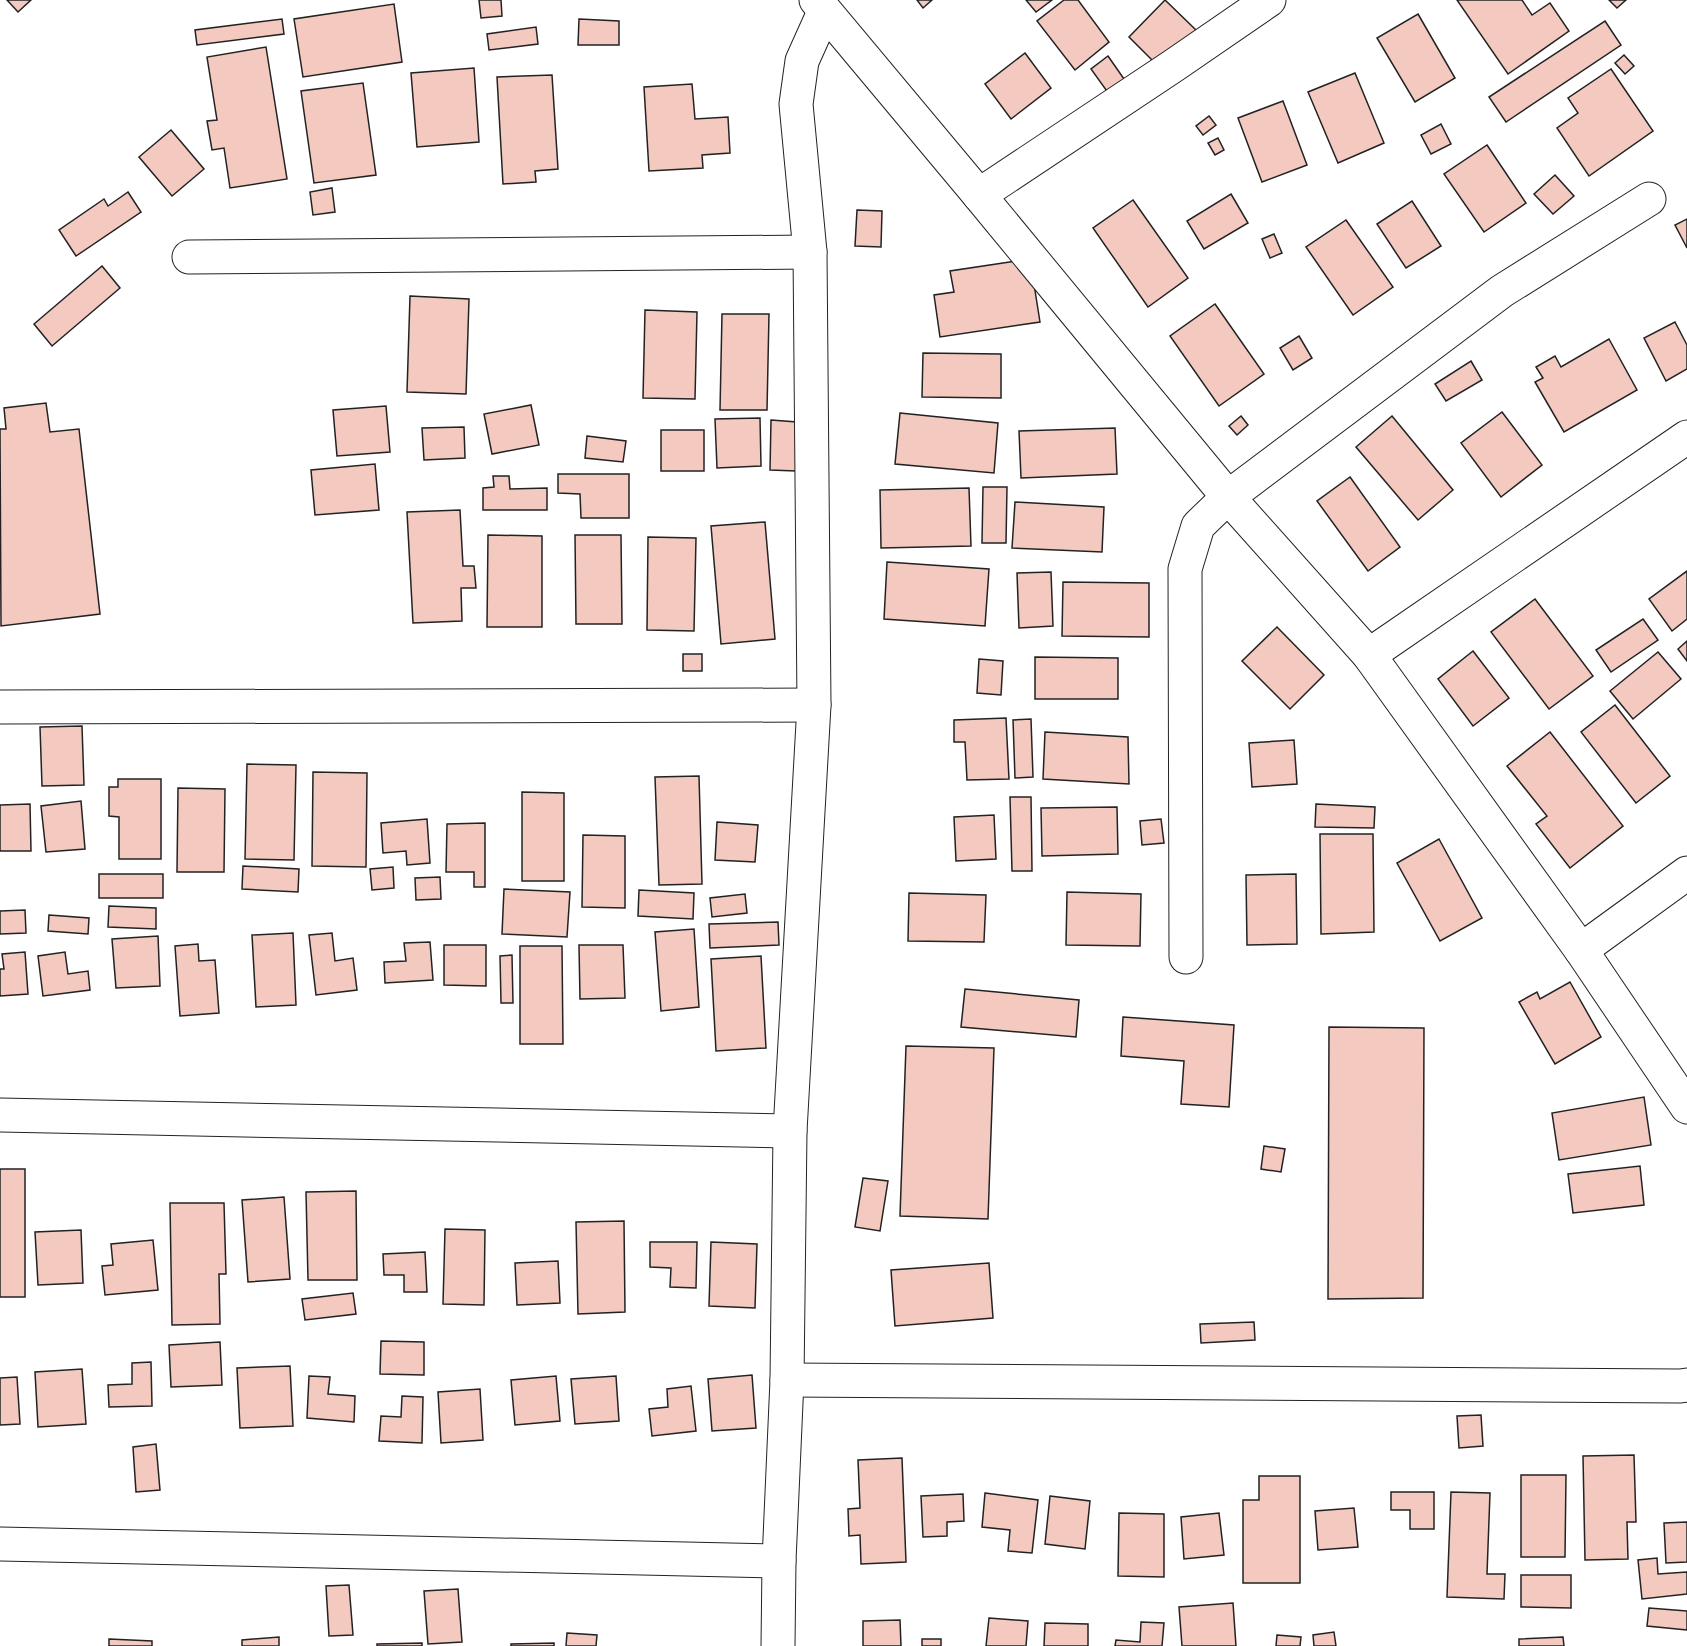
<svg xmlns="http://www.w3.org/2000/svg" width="1687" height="1646" font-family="Poppins,sans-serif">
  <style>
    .building { fill: #f3c9c0; stroke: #222; stroke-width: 1.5 }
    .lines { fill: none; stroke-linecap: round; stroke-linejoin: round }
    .minor-casing { stroke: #222; stroke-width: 35 }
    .minor { stroke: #fff; stroke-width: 33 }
  </style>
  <rect width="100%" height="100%" fill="#fff"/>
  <g class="building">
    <polygon points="7,0 31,0 18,12"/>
    <polygon points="479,0 501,0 502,16 481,18"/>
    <polygon points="917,0 932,0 923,8"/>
    <polygon points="1026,0 1052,0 1036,12"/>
    <polygon points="1064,0 1078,0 1109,42 1075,70 1037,21"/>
    <polygon points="1165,0 1196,30 1159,67 1129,37"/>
    <polygon points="1457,0 1522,0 1532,15 1550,3 1569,31 1508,74"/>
    <polygon points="1609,0 1626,0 1617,8"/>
    <polygon points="394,4 402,62 303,77 294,19"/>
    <polygon points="1418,14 1455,78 1415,102 1377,38"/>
    <polygon points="282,19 284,34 197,45 195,30"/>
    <polygon points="579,19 619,21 619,45 578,45"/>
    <polygon points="1605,21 1621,45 1506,122 1489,97"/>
    <polygon points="536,27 538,44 489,50 487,34"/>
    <polygon points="266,47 287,179 230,188 224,148 212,150 207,121 217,120 207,57"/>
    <polygon points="1025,53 1051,88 1011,119 985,84"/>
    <polygon points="1624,55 1634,66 1625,74 1615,63"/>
    <polygon points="1108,56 1131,89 1114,101 1091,69"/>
    <polygon points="474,68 479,142 417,147 411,73"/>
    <polygon points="1611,69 1653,131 1589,176 1557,128 1578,113 1568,98"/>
    <polygon points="1355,73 1384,143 1338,163 1308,92"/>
    <polygon points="552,75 558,169 535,171 536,182 503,184 497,77"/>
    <polygon points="363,83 376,175 314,183 301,91"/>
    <polygon points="692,84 695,119 728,117 730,153 702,155 703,168 649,171 644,87"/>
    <polygon points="1283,101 1307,165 1262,182 1238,118"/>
    <polygon points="1209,116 1216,125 1203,135 1196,126"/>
    <polygon points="1441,124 1451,144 1431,154 1421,135"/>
    <polygon points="171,130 204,169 172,196 139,157"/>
    <polygon points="1218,138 1224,150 1215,155 1208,143"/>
    <polygon points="1487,145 1526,203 1484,232 1444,174"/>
    <polygon points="1555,175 1574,196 1553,214 1534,194"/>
    <polygon points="332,188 335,212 313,215 310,192"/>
    <polygon points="128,192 141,212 76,256 59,230 104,199 108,206"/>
    <polygon points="1231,194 1248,223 1204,249 1187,221"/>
    <polygon points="1133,200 1188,278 1148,307 1093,228"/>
    <polygon points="1412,201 1441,246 1406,268 1377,224"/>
    <polygon points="857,210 882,211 881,247 855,246"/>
    <polygon points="1687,219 1687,248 1675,225"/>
    <polygon points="1346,220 1393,287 1353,315 1306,247"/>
    <polygon points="1274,234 1282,253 1270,258 1262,239"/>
    <polygon points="1030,259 1040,322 940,337 934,295 954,292 950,271"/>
    <polygon points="102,266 120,288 52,346 34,324"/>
    <polygon points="410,296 469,299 466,394 407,392"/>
    <polygon points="1215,304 1264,374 1219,406 1170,336"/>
    <polygon points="645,310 697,312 695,399 643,398"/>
    <polygon points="722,314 769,314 767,410 720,410"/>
    <polygon points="1675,322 1687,345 1687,369 1666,381 1644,338"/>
    <polygon points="1299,336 1312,358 1293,370 1280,348"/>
    <polygon points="1609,339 1637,390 1564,432 1535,382 1543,378 1536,367 1555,356 1561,367"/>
    <polygon points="923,353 1001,354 1001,398 922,397"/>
    <polygon points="1471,361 1482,380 1446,401 1435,384"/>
    <polygon points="46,403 50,432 79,429 100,614 1,626 0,429 6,429 4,408"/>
    <polygon points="531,405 539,445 492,454 484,414"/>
    <polygon points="386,406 390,452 337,456 333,410"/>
    <polygon points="1502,412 1542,465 1501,497 1461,443"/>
    <polygon points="900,413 998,423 994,473 895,464"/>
    <polygon points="1241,416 1248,425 1237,435 1229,426"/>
    <polygon points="1392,416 1453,490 1418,520 1356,447"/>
    <polygon points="760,418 761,466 717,468 715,419"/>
    <polygon points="771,420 797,422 796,471 770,470"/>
    <polygon points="464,427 465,458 424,460 422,428"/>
    <polygon points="1115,428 1117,474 1021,478 1019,431"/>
    <rect x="661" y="430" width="43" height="41"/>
    <polygon points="587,436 626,441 623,462 585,458"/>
    <polygon points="375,464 379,510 315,515 311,470"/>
    <polygon points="558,474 629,474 629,518 581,518 580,494 558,493"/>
    <polygon points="493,476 509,476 510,489 547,488 547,510 483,510 483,488 494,487"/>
    <polygon points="1350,477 1400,547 1368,571 1317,501"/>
    <polygon points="983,487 1007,487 1006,543 982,543"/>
    <polygon points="969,488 971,546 881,548 880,490"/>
    <polygon points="1015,502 1104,507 1102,552 1012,548"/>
    <polygon points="460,510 463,566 474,566 476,588 461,588 462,621 413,623 407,512"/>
    <polygon points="765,522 775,639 721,644 711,526"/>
    <polygon points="488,535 542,536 542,627 487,627"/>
    <polygon points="575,535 621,535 622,624 576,624"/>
    <polygon points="648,537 696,538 694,631 647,630"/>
    <polygon points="887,562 989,569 985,626 884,619"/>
    <polygon points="1687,571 1687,619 1672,631 1649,599"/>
    <polygon points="1051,572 1053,626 1019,628 1017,573"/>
    <polygon points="1063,582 1149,583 1149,637 1062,636"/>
    <polygon points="1535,599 1593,676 1549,709 1491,632"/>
    <polygon points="1643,619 1658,640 1611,672 1596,650"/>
    <polygon points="1277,627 1324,675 1290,709 1242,661"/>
    <polygon points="1687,641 1687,661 1678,649"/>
    <polygon points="1473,651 1509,698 1473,726 1438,679"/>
    <polygon points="1658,652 1681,679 1633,719 1610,691"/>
    <rect x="683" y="654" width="19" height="17"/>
    <polygon points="1035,657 1118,658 1118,699 1035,699"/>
    <polygon points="979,659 1003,661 1001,695 977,693"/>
    <polygon points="1615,705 1670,776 1636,803 1581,732"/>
    <polygon points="1006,718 1009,779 967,780 965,742 954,742 954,720"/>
    <polygon points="1031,719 1033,777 1015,778 1013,720"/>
    <polygon points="82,726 84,785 42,786 40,727"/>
    <polygon points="1045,732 1128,737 1129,784 1043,779"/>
    <polygon points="1550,732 1623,826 1570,868 1536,824 1547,816 1507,766"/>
    <polygon points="1294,740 1297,784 1252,787 1249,743"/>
    <polygon points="247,764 296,765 294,860 245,859"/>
    <polygon points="313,772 367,773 366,867 312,866"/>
    <polygon points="699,776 702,884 659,885 655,777"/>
    <polygon points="118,779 161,779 161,859 119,859 119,817 109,816 109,787 118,787"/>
    <polygon points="178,788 225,789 224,872 177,872"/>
    <polygon points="522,792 564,793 564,881 522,881"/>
    <polygon points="1010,797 1031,797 1032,871 1012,871"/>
    <polygon points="81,801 85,849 46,852 41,806"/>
    <polygon points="30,804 31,851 0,851 0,805"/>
    <polygon points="1316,804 1375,807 1374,828 1315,827"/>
    <polygon points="1117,807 1118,854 1042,856 1041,808"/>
    <polygon points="994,815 996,859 956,861 954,817"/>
    <polygon points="427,819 430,863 407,865 406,851 383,853 381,823"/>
    <polygon points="1161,819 1164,843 1142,845 1140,821"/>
    <polygon points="717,822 758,825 755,862 715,860"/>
    <polygon points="485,823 485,887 474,887 474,872 446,872 447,824"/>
    <polygon points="1320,834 1373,834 1374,932 1321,934"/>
    <polygon points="583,835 625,836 625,908 582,907"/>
    <polygon points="1439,839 1482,918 1440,941 1397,863"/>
    <polygon points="243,866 299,869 298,892 242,889"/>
    <polygon points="393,867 394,888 372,890 370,869"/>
    <rect x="99" y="874" width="64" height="24"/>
    <polygon points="1296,874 1297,944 1247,945 1246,875"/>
    <polygon points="440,877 441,899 416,900 415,878"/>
    <polygon points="504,889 570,892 567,937 502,934"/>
    <polygon points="639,890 694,893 693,919 638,916"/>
    <polygon points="1067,892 1141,894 1140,946 1066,945"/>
    <polygon points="909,893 986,895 984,942 908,941"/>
    <polygon points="745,894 747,913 712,917 710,898"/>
    <polygon points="109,906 156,908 156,929 108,927"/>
    <polygon points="25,910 26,933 0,934 0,911"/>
    <polygon points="49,915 89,918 88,934 48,931"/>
    <polygon points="778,922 779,945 710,948 709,924"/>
    <polygon points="694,929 699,1007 661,1011 655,932"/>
    <polygon points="293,933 296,1005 256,1007 252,935"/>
    <polygon points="332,933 335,961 353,958 357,990 316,995 309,935"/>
    <polygon points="158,936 160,986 116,988 112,939"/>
    <polygon points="430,942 433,980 385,983 384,962 406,961 404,943"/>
    <polygon points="198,944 199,961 215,960 219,1013 180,1016 175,946"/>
    <polygon points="444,945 486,945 486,986 444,985"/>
    <polygon points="579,945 623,945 625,998 580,999"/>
    <polygon points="520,946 562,946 563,1044 520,1044"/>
    <polygon points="25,952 28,994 0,996 0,969 4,969 2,954"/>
    <polygon points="65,952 68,974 88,971 90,990 43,996 38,956"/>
    <polygon points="512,955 513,1003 501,1003 500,956"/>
    <polygon points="761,956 766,1048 716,1051 711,959"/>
    <polygon points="1570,982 1601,1037 1555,1064 1519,1002 1537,992 1540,999"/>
    <polygon points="965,989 1079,1000 1076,1037 961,1027"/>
    <polygon points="1123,1017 1234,1025 1229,1107 1181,1104 1184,1061 1121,1056"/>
    <polygon points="1329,1027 1424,1028 1423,1298 1328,1299"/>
    <polygon points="906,1046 994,1048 988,1219 900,1216"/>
    <polygon points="1644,1097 1651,1145 1559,1160 1552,1113"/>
    <polygon points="1264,1146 1285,1149 1281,1172 1261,1169"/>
    <polygon points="1640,1166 1644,1205 1573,1213 1568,1174"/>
    <rect x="0" y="1169" width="25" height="128"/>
    <polygon points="863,1178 888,1181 880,1231 855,1227"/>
    <polygon points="356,1191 357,1280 308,1280 306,1192"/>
    <polygon points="284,1197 290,1279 248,1282 242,1200"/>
    <polygon points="170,1203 224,1203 226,1274 219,1274 220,1324 172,1325"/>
    <polygon points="624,1221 625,1312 578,1314 576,1222"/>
    <polygon points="445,1229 485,1230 484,1305 443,1304"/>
    <polygon points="81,1230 83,1283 38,1285 35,1232"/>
    <polygon points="153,1240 158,1290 105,1295 102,1266 113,1265 111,1244"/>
    <polygon points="650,1242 697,1242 696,1288 670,1287 671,1268 650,1267"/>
    <polygon points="711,1242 757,1244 755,1308 709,1306"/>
    <polygon points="425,1252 427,1292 404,1292 404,1275 384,1275 383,1254"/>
    <polygon points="558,1261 560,1303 517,1305 515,1263"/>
    <polygon points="989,1263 993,1318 895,1326 891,1270"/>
    <polygon points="353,1293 356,1314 305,1320 302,1299"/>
    <polygon points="1254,1322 1255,1340 1201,1343 1200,1324"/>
    <polygon points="381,1341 424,1342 424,1375 380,1374"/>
    <polygon points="220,1342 222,1385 171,1387 169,1345"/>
    <polygon points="151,1362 152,1406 109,1407 108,1385 132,1384 132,1363"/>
    <polygon points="290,1366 293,1426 240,1428 237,1368"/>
    <polygon points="82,1369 86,1424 38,1427 35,1372"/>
    <polygon points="752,1375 756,1428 712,1431 708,1379"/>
    <polygon points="309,1376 330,1377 328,1394 355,1396 354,1422 307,1418"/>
    <polygon points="556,1376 560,1421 515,1425 511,1380"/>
    <polygon points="616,1376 619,1421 575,1424 571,1379"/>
    <polygon points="17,1377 20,1424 0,1425 0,1378"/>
    <polygon points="691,1386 696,1431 652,1436 649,1409 668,1407 667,1389"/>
    <polygon points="480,1389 483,1440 441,1443 438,1392"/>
    <polygon points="402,1396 423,1397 422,1443 379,1441 381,1416 401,1417"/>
    <polygon points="1481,1415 1483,1446 1459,1448 1457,1416"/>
    <polygon points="156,1444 160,1490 136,1492 133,1447"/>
    <polygon points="1634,1455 1636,1522 1627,1522 1628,1559 1585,1560 1583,1456"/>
    <polygon points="902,1458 906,1562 861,1564 860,1535 849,1536 848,1509 860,1508 858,1460"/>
    <polygon points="1521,1475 1566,1475 1565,1557 1521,1557"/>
    <polygon points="1259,1476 1300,1476 1300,1583 1243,1583 1243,1500 1259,1500"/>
    <polygon points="1391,1492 1434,1492 1434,1529 1410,1529 1410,1510 1391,1510"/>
    <polygon points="1451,1492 1490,1493 1487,1574 1505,1574 1504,1599 1447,1597"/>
    <polygon points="985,1493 1038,1500 1032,1553 1008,1551 1010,1530 982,1527"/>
    <polygon points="963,1494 964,1521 947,1522 947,1536 923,1537 921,1496"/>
    <polygon points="1050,1496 1090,1501 1085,1549 1045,1544"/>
    <polygon points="1354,1508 1358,1547 1318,1550 1315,1511"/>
    <polygon points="1119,1513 1164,1514 1164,1577 1118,1576"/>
    <polygon points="1219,1513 1224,1555 1184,1559 1181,1517"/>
    <polygon points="1687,1522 1687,1562 1666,1563 1664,1523"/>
    <polygon points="1657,1558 1658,1574 1687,1572 1687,1594 1642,1599 1638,1560"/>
    <polygon points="1521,1575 1571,1575 1571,1608 1521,1607"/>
    <polygon points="349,1585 353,1635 329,1636 326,1586"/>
    <polygon points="458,1589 462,1642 428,1644 424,1591"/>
    <polygon points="1233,1603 1236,1646 1182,1646 1179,1607"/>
    <polygon points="1649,1608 1687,1611 1687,1630 1647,1626"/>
    <polygon points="989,1618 1028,1621 1026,1646 986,1646"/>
    <polygon points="900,1620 901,1646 863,1646 863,1621"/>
    <polygon points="1141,1622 1164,1623 1162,1646 1115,1646 1116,1640 1140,1642"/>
    <polygon points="1045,1623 1088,1624 1088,1646 1044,1646"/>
    <polygon points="1334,1632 1336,1646 1314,1646 1313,1635"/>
    <polygon points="567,1633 597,1635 596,1646 566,1646"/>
    <polygon points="1277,1635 1301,1637 1300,1646 1276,1646"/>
    <polygon points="279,1637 279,1646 242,1646 242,1640"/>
    <polygon points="1563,1637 1564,1646 1519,1646 1519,1639"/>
    <polygon points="109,1639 152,1641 152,1646 109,1646"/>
    <rect x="922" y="1639" width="19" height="7"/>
    <polygon points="422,1643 422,1646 377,1646 377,1644"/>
    <polygon points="554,1643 554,1646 511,1646 511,1644"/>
  </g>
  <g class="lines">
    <defs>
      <g id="minor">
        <polyline points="816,0 979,195 1228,497 1369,655 1581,950 1687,1107"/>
        <polyline points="979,195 1173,66 1269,0"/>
        <polyline points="189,257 810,252"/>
        <polyline points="1369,655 1687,437"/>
        <polyline points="0,707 814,705"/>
        <polyline points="1581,950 1687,873"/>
        <polyline points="1186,957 1185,569 1198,526 1228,497 1502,291 1649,199"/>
        <polyline points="0,1115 790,1131"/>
        <polyline points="787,1380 1680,1386 1687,1385"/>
        <polyline points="0,1544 779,1561"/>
        <polyline points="778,1646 779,1561 787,1380 790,1131 814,705 810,252 796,104 802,61 824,12"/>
      </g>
    </defs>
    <use href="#minor" class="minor-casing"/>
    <use href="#minor" class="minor"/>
  </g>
</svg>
